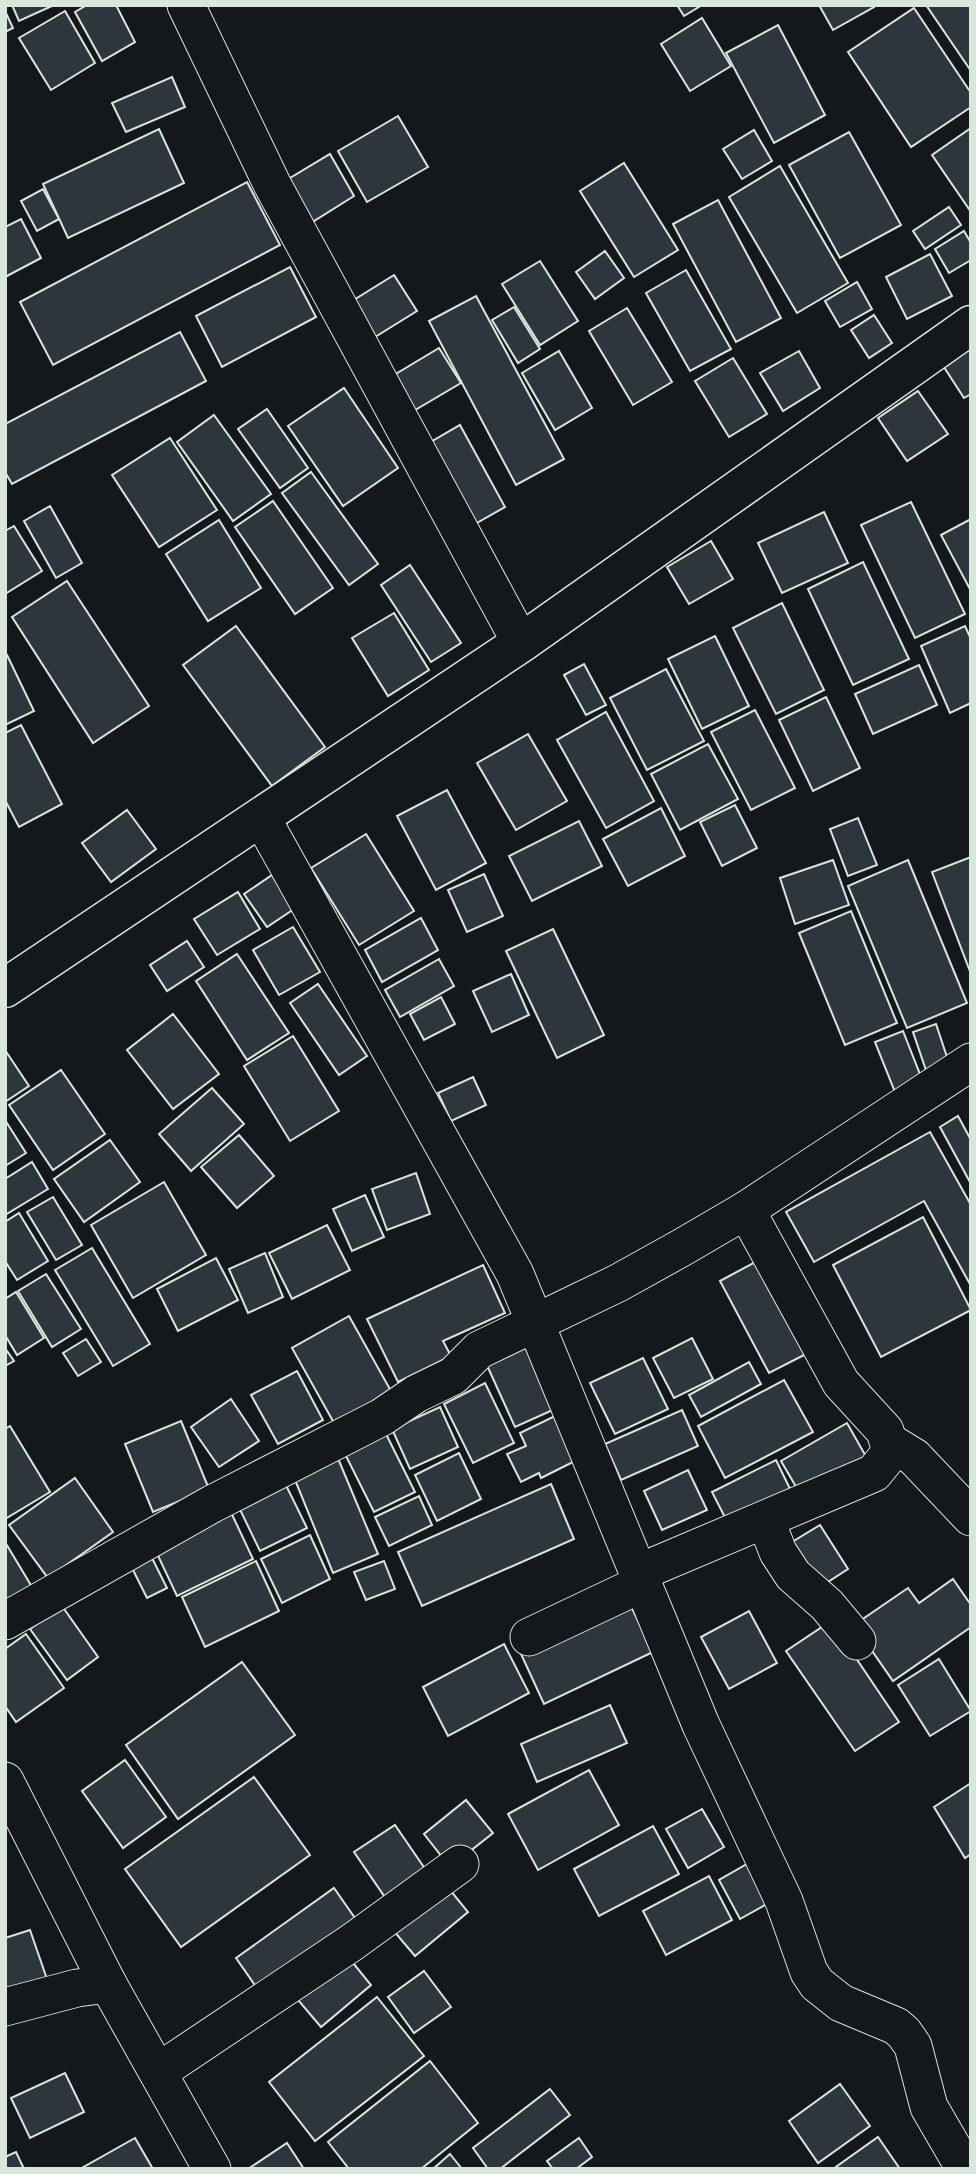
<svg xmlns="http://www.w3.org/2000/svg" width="976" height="2174" font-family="'Sofia Sans Condensed',sans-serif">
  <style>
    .building { fill: #2c363c; stroke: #d8e6dc; stroke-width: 2 }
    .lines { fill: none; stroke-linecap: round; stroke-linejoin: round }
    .street-casing { stroke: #d8e6dc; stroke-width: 39 }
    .secondary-casing { stroke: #d8e6dc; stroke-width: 41 }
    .street { stroke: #14181c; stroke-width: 37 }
    .secondary { stroke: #14181c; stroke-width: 38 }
  </style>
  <rect width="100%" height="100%" fill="#14181c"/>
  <g class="building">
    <polygon points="12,5 54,5 19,21"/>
    <polygon points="87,5 116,5 135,42 102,61 75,12"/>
    <polygon points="677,5 702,5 684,16"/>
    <polygon points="819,5 873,5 874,7 833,30"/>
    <polygon points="926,5 971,5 971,71"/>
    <polygon points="914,8 971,93 971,107 911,147 848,52"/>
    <polygon points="5,11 13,28 5,32"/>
    <polygon points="65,11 95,63 51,90 19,38"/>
    <polygon points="702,18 731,66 690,91 661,44"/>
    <polygon points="778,25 825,115 774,143 726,53"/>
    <polygon points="172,77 185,107 126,132 112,103"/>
    <polygon points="398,116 428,167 367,202 338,151"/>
    <polygon points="971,128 971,212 932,155"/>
    <polygon points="159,129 184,183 68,238 43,184"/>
    <polygon points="754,130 772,161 742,179 723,149"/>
    <polygon points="849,132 901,225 840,258 789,165"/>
    <polygon points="330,154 354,196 306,226 280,184"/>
    <polygon points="624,163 678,250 634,277 580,191"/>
    <polygon points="780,166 848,283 797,313 729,197"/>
    <polygon points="247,182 280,245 53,365 20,302"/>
    <polygon points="43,189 59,219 37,231 21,201"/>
    <polygon points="718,200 781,318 736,342 673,224"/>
    <polygon points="949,207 961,225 925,249 913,231"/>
    <polygon points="21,219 41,258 5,277 5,227"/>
    <polygon points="964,231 971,243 971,260 949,273 935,249"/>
    <polygon points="605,251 624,278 595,299 576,272"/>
    <polygon points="930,254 952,296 907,319 886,277"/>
    <polygon points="540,261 578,321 540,345 502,284"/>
    <polygon points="290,267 316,317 222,367 196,316"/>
    <polygon points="686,270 731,349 690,371 646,293"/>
    <polygon points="394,275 417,311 367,342 344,306"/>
    <polygon points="857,282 872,309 840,327 825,301"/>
    <polygon points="476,296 564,459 516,485 429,321"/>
    <polygon points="514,307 540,349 518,363 492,320"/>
    <polygon points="627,308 672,382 633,405 589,331"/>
    <polygon points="874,315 892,343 869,358 851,330"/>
    <polygon points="180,332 206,381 12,484 5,472 5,424"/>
    <polygon points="971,341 971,394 964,398 940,361"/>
    <polygon points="439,348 461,383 400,419 379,384"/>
    <polygon points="559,351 592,408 555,430 522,373"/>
    <polygon points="799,351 820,388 783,411 760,373"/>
    <polygon points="733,358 767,414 729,437 695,381"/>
    <polygon points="344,388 398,468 343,506 288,426"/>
    <polygon points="918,391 948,434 907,461 878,418"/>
    <polygon points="267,409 308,468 280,488 238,429"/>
    <polygon points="214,415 271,494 233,521 177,442"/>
    <polygon points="460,425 505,507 468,528 422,447"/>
    <polygon points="170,438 217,510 159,547 112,475"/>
    <polygon points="311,472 378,564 349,585 282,493"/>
    <polygon points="273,501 333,588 295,614 235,527"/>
    <polygon points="911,502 965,614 915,638 861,525"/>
    <polygon points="50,506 82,563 56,578 24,521"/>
    <polygon points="824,512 848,563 782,593 758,543"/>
    <polygon points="971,519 971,591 941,535"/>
    <polygon points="219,520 261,588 208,621 166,554"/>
    <polygon points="14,526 42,571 5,594 5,531"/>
    <polygon points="711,541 733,579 689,604 667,567"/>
    <polygon points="863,562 909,659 853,685 808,589"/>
    <polygon points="410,565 461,643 431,662 381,585"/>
    <polygon points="67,581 149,706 93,743 12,617"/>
    <polygon points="782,603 824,690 776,714 733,628"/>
    <polygon points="394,613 429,670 388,696 352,638"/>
    <polygon points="236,626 325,747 272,786 183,665"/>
    <polygon points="965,626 971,639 971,703 950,713 921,646"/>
    <polygon points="715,636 749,706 702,729 668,659"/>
    <polygon points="7,655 34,711 5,725 5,656"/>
    <polygon points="584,664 606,705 586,715 564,675"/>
    <polygon points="919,665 937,705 873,734 855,694"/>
    <polygon points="666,669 704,741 647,770 610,698"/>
    <polygon points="826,697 860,768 813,791 779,720"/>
    <polygon points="755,710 795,788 751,810 711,732"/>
    <polygon points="606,712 654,801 606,828 557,740"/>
    <polygon points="21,725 62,804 19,827 5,800 5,733"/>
    <polygon points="528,734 567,801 516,830 477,763"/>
    <polygon points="708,744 738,799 680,830 651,774"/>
    <polygon points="447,790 486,863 436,890 397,816"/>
    <polygon points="735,805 757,848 722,866 700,822"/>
    <polygon points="661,808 685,856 628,886 603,839"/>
    <polygon points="127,810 156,849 111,882 82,843"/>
    <polygon points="858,818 877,865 848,876 830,829"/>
    <polygon points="579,821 602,866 532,901 509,856"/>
    <polygon points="366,834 414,911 359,945 311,868"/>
    <polygon points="971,857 971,974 932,872"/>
    <polygon points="833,860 849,905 795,924 780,878"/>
    <polygon points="908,860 967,1003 907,1028 848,886"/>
    <polygon points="484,874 503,916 467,932 448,890"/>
    <polygon points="272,875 294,909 267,927 244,894"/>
    <polygon points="238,892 260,929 217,955 194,919"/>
    <polygon points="851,911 897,1023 845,1045 799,933"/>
    <polygon points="421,918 438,950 382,982 365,950"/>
    <polygon points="293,927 320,972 279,995 253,950"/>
    <polygon points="553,929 604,1035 557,1058 506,951"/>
    <polygon points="187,941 204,967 167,991 150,965"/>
    <polygon points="237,954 289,1033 247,1060 196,981"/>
    <polygon points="439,959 454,986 400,1017 385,990"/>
    <polygon points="511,974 529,1015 492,1032 473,991"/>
    <polygon points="318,984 367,1056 339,1075 290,1003"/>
    <polygon points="441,997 455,1024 424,1040 410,1014"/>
    <polygon points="173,1014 219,1074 173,1109 127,1050"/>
    <polygon points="936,1024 952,1072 929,1079 913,1032"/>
    <polygon points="903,1031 925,1087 897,1097 875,1042"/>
    <polygon points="293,1036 339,1111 290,1141 244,1066"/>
    <polygon points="5,1050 29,1086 5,1102"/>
    <polygon points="61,1070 105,1134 53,1170 9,1105"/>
    <polygon points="473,1077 486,1105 451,1121 438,1093"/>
    <polygon points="212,1088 244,1124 191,1171 159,1134"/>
    <polygon points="958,1116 971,1140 971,1184 940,1127"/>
    <polygon points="5,1120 26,1153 5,1166"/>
    <polygon points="930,1132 971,1205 971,1286 924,1201 814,1262 786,1212"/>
    <polygon points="239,1135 274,1176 237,1208 201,1167"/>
    <polygon points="110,1140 140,1182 84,1222 54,1179"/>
    <polygon points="32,1162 48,1189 5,1215 5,1179"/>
    <polygon points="416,1173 430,1214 387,1230 372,1189"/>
    <polygon points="164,1182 206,1255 133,1298 91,1225"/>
    <polygon points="365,1195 384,1237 352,1251 333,1209"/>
    <polygon points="53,1197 82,1245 56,1260 27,1212"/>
    <polygon points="19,1213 48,1261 17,1280 5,1261 5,1222"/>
    <polygon points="923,1217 971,1310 881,1357 833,1265"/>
    <polygon points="327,1225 350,1270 292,1299 269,1253"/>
    <polygon points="92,1248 150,1344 113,1366 55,1270"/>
    <polygon points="265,1253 283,1297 248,1313 229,1269"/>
    <polygon points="216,1258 238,1300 178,1331 157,1289"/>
    <polygon points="759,1260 808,1353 769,1373 720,1281"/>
    <polygon points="483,1265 505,1313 443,1341 451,1356 398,1382 367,1319"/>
    <polygon points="46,1274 81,1329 52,1347 18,1291"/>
    <polygon points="16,1292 44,1338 17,1355 5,1335 5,1299"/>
    <polygon points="349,1316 391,1391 334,1423 292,1348"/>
    <polygon points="692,1338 713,1379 674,1398 653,1358"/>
    <polygon points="86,1339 101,1362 78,1376 63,1353"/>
    <polygon points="525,1342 555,1409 515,1427 485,1361"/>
    <polygon points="7,1351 14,1361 5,1366 5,1353"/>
    <polygon points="643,1358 668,1409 615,1434 590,1383"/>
    <polygon points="749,1362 761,1384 701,1417 689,1395"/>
    <polygon points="297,1371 323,1420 278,1444 251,1395"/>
    <polygon points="784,1380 813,1432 725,1478 698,1426"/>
    <polygon points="485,1383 514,1443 473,1463 444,1404"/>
    <polygon points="231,1399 259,1441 219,1467 191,1427"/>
    <polygon points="440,1407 458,1447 410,1469 392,1429"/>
    <polygon points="682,1410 698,1446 621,1480 605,1444"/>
    <polygon points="561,1413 583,1457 541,1478 539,1473 521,1482 507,1454 526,1446 520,1433"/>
    <polygon points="181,1421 209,1489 153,1512 125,1444"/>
    <polygon points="847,1423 868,1460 802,1497 781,1461"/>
    <polygon points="10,1426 50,1492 5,1519 5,1429"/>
    <polygon points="384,1430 415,1492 374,1512 343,1450"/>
    <polygon points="459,1453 481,1499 437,1521 415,1475"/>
    <polygon points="337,1456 378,1554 333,1573 293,1475"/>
    <polygon points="776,1460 794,1497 731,1529 712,1492"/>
    <polygon points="688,1470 707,1510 662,1530 644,1491"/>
    <polygon points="280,1473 307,1528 260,1551 233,1495"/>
    <polygon points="75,1478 113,1532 48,1578 9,1525"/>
    <polygon points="551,1484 574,1539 422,1606 398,1552"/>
    <polygon points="419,1496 432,1525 389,1546 375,1517"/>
    <polygon points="228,1506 253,1559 177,1596 152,1543"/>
    <polygon points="820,1525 848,1569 820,1587 792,1542"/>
    <polygon points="310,1535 330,1579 282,1603 261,1559"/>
    <polygon points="5,1542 32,1587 5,1603"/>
    <polygon points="147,1548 167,1588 147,1598 127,1558"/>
    <polygon points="256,1561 279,1611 205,1647 182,1597"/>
    <polygon points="384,1561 395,1589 366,1600 354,1572"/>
    <polygon points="953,1579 971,1605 971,1627 893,1681 854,1625 908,1588 919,1603"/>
    <polygon points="629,1602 653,1652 544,1704 521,1654"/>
    <polygon points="62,1606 98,1657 67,1680 30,1629"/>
    <polygon points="749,1611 777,1663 729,1689 701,1637"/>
    <polygon points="831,1621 899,1722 855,1751 786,1651"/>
    <polygon points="26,1634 64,1688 16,1722 5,1706 5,1649"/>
    <polygon points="504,1644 529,1693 448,1736 423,1687"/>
    <polygon points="939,1659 971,1711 930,1736 898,1685"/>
    <polygon points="242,1662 295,1735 178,1819 126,1745"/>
    <polygon points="610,1705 627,1743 537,1782 521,1744"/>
    <polygon points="125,1760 166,1817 123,1848 82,1791"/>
    <polygon points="589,1770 619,1825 538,1870 508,1814"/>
    <polygon points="254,1777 310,1855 181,1947 125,1869"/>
    <polygon points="971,1783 971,1854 965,1858 934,1807"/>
    <polygon points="466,1800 493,1833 450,1867 424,1834"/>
    <polygon points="702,1809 724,1847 688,1868 666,1829"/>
    <polygon points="395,1825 432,1879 391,1906 354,1852"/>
    <polygon points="653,1826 679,1874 599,1916 574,1869"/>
    <polygon points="752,1861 774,1900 740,1919 719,1880"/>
    <polygon points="709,1876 732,1920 666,1955 643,1911"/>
    <polygon points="446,1885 468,1912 415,1956 392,1929"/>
    <polygon points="334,1888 357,1921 259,1991 236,1958"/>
    <polygon points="30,1930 47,1979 5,1993 5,1938"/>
    <polygon points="349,1958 371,1985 321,2027 298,2000"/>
    <polygon points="424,1971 451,2007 414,2033 388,1997"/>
    <polygon points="377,1997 424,2056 315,2141 269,2082"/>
    <polygon points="430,2061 478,2123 421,2169 349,2169 328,2142"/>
    <polygon points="65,2073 84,2112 30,2138 11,2098"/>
    <polygon points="840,2084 870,2126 818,2163 789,2121"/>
    <polygon points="550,2089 570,2115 500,2169 488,2169 473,2148"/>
    <polygon points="878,2137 900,2169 833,2169"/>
    <polygon points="135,2138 153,2169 80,2169"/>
    <polygon points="579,2138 592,2157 576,2169 553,2169 547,2161"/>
    <polygon points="287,2143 304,2169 248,2169"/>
    <polygon points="16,2152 24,2169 5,2169 5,2157"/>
    <polygon points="450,2154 462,2169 433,2169"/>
  </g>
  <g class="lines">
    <defs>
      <g id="street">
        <polyline points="186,5 272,184 521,643"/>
        <polyline points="261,817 515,1274 701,1725 784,1901 809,1972 817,1984 841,2003 896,2026 904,2033 913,2046 929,2107 965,2169"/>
        <polyline points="891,1443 914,1457 971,1517"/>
        <polyline points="766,1521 778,1552 793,1575 827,1605 857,1641"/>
        <polyline points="638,1573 874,1473 891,1452 885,1431 841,1383 746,1210"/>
        <polyline points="5,1621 212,1504 382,1417 416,1394 453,1376 479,1350 618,1283 681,1248 746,1210 971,1062"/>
        <polyline points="529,1637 643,1583"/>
        <polyline points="5,1781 108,1984 212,2169"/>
        <polyline points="5,2007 77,1988 108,1984"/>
        <polyline points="158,2072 351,1943 460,1864"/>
      </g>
      <polyline id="secondary" points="5,988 521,643 971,325"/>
    </defs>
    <use href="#street" class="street-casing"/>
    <use href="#secondary" class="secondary-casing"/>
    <use href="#street" class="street"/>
    <use href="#secondary" class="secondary"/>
  </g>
  <rect width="976" height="2174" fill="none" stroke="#d8e6dc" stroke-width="14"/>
</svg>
